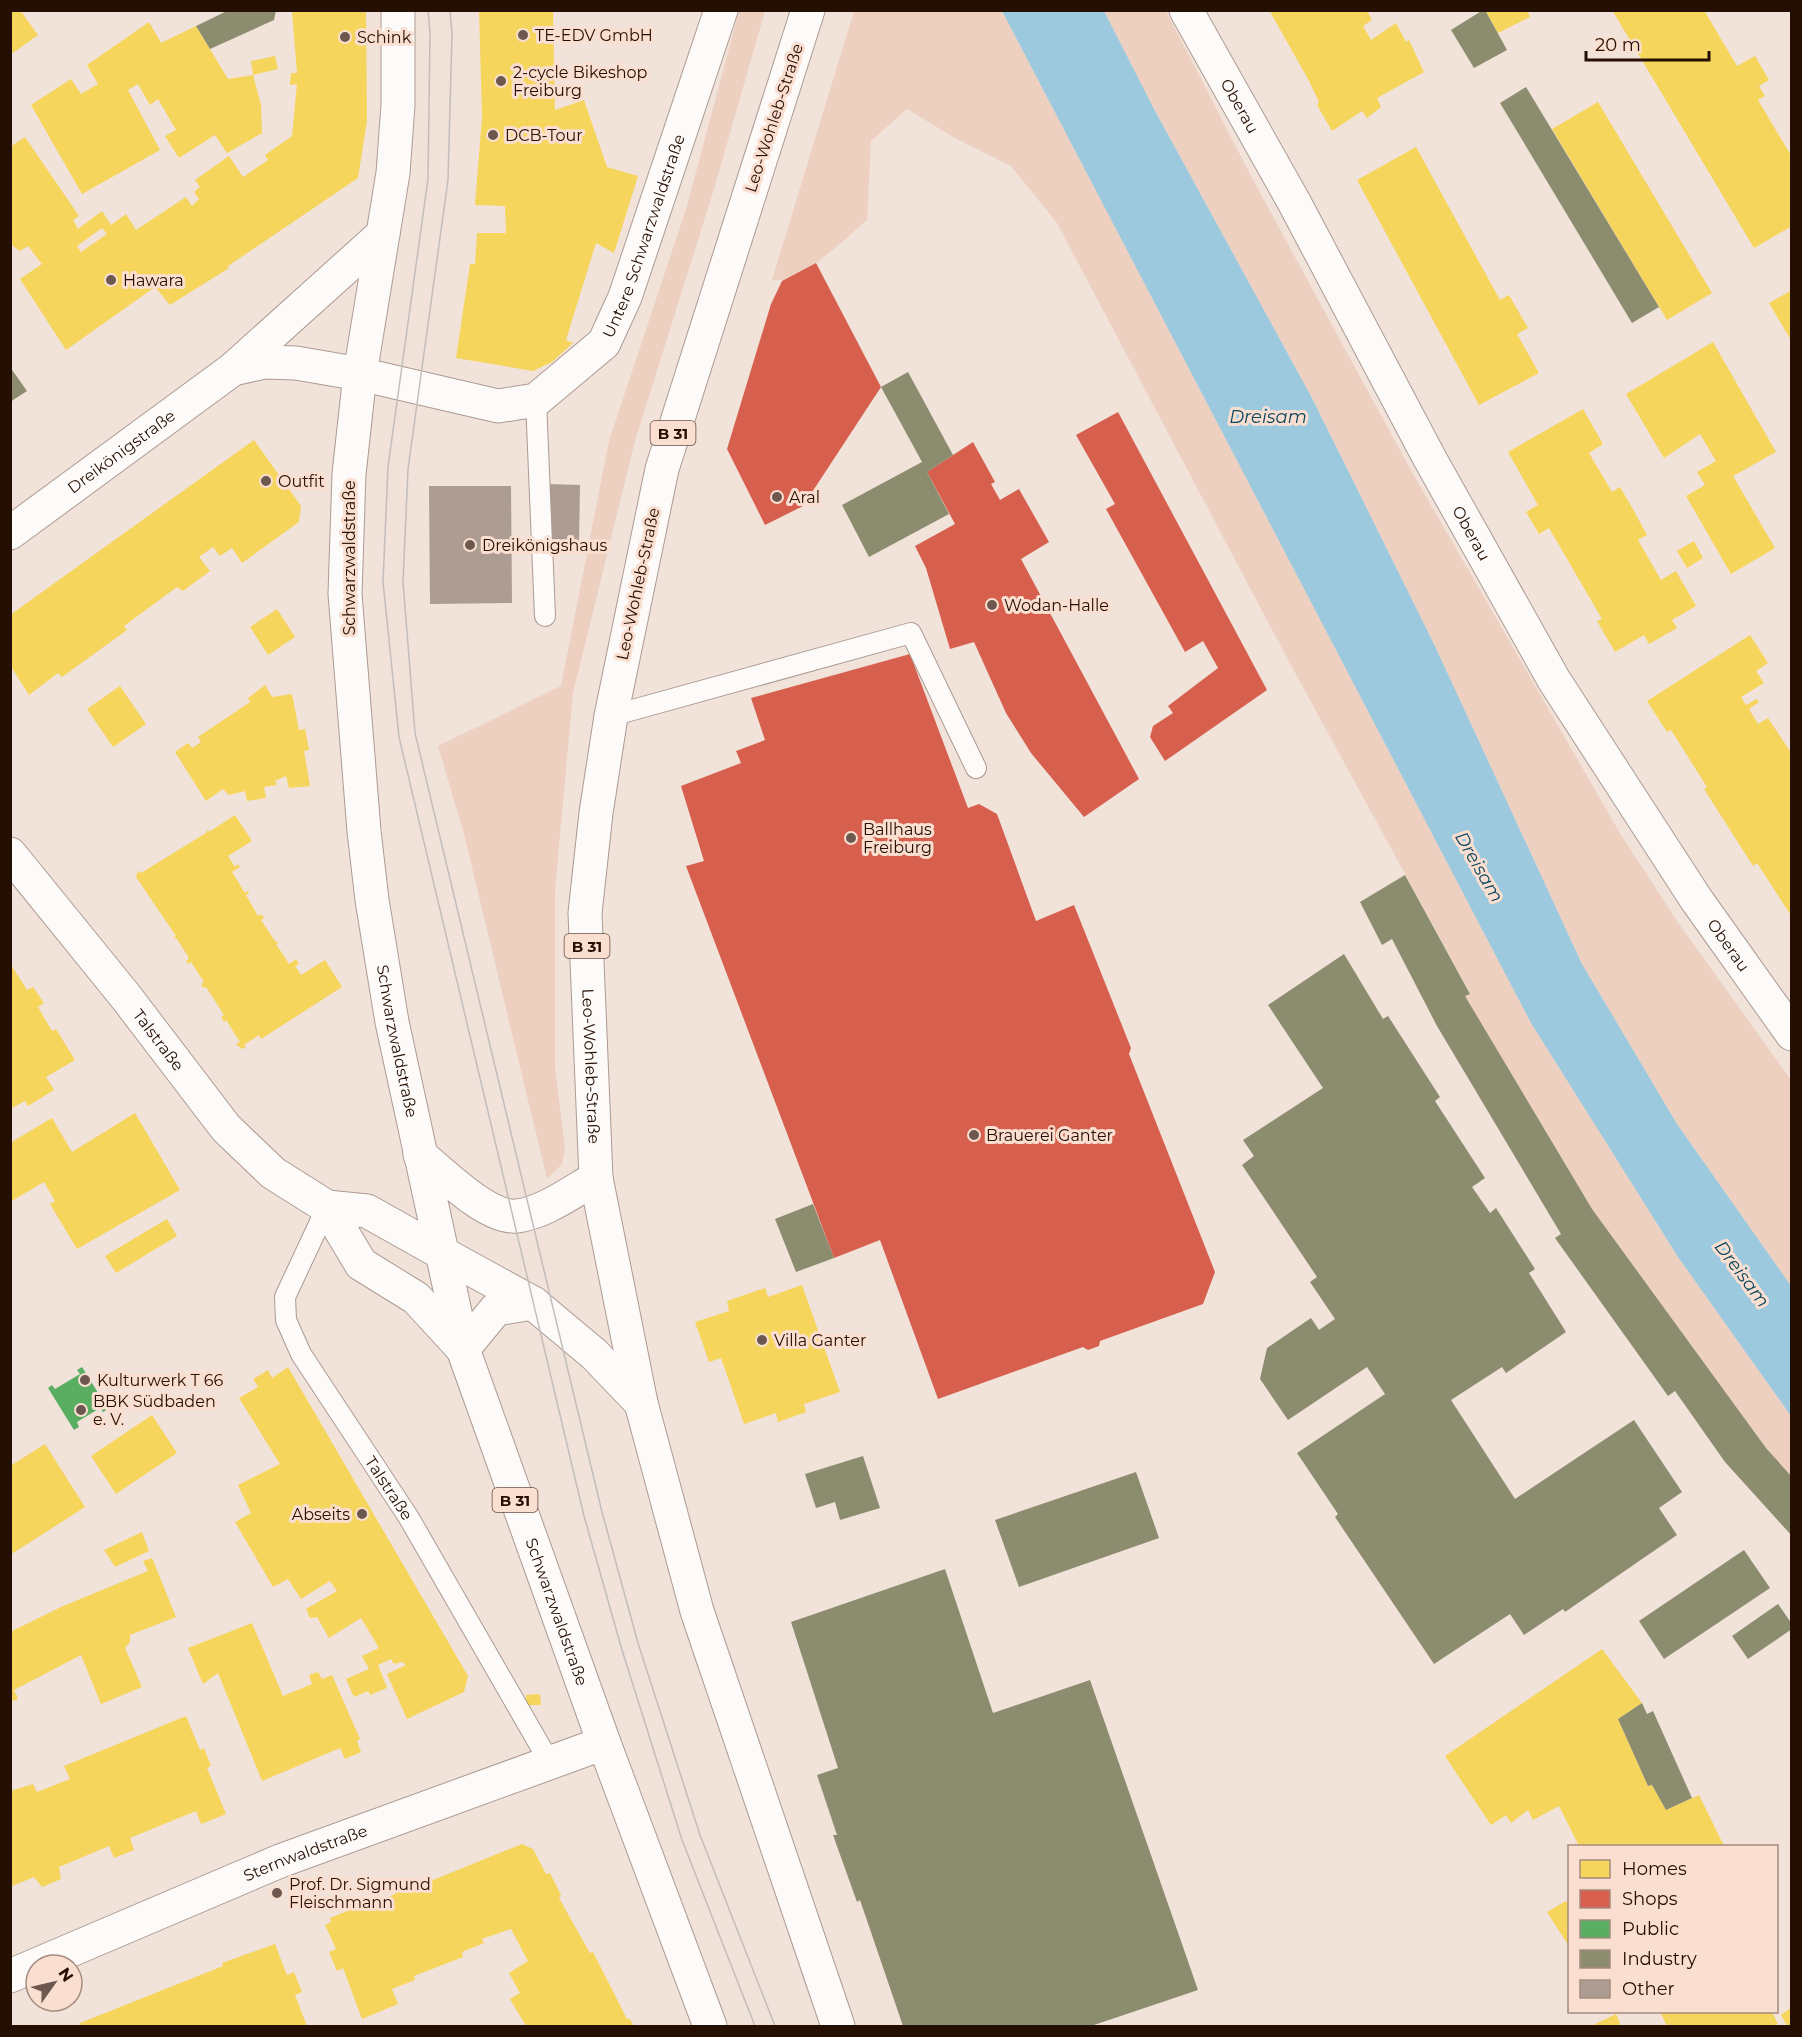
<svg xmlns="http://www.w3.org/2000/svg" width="1802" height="2037" font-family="Montserrat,sans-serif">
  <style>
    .green { fill: #edd0c0 }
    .water { fill: #9cc9de }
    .homes { fill: #f6d55c; fill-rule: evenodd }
    .shops { fill: #d6604d }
    .public { fill: #5aae61 }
    .industry { fill: #8c8c6e }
    .building { fill: #ad9c92 }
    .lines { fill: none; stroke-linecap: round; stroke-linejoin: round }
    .service-casing { stroke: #ad9b91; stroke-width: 22 }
    .minor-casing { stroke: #ad9b91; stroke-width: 35 }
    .tertiary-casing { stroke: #ad9b91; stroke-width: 35 }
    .primary-casing { stroke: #ad9b91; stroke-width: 35 }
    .service { stroke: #fdfbf9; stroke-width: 20 }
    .minor { stroke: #fdfbf9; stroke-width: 33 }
    .tertiary { stroke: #fdfbf9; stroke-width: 33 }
    .primary { stroke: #fdfbf9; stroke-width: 33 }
    .tram { stroke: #c3bebb; stroke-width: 1.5 }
    .poi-dot { fill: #6c584e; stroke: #fadfd1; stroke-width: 2 }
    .labels { text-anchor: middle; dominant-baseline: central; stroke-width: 6; stroke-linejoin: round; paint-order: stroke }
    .shield { fill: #fadfd1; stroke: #654d40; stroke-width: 1.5 }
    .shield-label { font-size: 15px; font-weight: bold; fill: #250e02 }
    .poi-label { font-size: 16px; fill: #250e02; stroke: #fadfd1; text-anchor: start }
    .street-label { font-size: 16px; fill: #250e02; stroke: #fadfd1 }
    .water-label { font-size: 18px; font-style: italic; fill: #0b485f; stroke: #fadfd1 }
  </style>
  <rect width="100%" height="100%" fill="#f1e2da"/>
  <g class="green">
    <polygon points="739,11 765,11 714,189 635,441 573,693 555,890 555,1067 565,1149 562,1164 547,1179 464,834 438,746 561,686 609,441 687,206"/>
    <path d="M 854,11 L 1002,11 L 1531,1023 L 1678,1257 L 1791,1416 L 1791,1477 L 1766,1448 L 1592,1209 L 1465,996 L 1470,993 L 1287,658 L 1057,223 L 1011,166 L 955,138 L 907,109 L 871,141 L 867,220 C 845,238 801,284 772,280 Z"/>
    <polygon points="1104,11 1166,11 1252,178 1413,474 1621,835 1679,924 1791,1080 1791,1286 1677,1124 1582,964 1434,644 1312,398 1154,109"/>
  </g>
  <polygon class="water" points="1002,11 1104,11 1154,109 1312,398 1434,644 1582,964 1677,1124 1791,1286 1791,1416 1678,1257 1531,1023"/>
  <g class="homes">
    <polygon points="10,10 20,10 38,35 10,55"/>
    <path d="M 366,10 L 367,121 L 358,178 L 228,266 L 229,268 L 170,305 L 155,287 L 66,350 L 20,279 L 42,264 L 28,246 L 20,251 L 10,244 L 10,147 L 25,137 L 79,216 L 73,220 L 78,229 L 102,211 L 111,225 L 126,214 L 136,230 L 186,197 L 192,206 L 199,199 L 194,192 L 200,187 L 195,180 L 229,156 L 243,177 L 268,160 L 265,155 L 292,136 L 297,84 L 290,85 L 291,73 L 297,73 L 292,12 ZM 102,228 L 107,234 L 81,252 L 77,246 Z"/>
    <polygon points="479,10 553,10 555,110 584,100 607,167 638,176 614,253 596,243 566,340 573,343 552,362 533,371 456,358 470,264 475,264 477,233 506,233 505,206 475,205 482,117"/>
    <polygon points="1269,10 1367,10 1372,20 1363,26 1371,40 1396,23 1406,42 1409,40 1424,72 1377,98 1381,107 1367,118 1362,111 1332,131 1317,105 1319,102 1308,79"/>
    <polygon points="1485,10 1527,10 1530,17 1498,33"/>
    <polygon points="1612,10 1704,10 1737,66 1755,56 1769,80 1759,86 1765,96 1758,100 1792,157 1792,226 1754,248"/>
    <polygon points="149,22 161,43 196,26 228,79 253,75 261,105 262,133 227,153 215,135 179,158 165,136 176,130 158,99 150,105 138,84 128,90 160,150 82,194 31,105 71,79 81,94 98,84 87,65"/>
    <polygon points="275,56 278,69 253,75 251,61"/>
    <polygon points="1598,102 1712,293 1667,320 1552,129"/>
    <polygon points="1416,147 1500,300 1509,295 1528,328 1517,334 1539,373 1479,405 1357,180"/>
    <polygon points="1792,290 1792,342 1769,303"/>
    <polygon points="1713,342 1776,452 1733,476 1775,548 1731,574 1686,496 1705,485 1697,472 1716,461 1700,434 1664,458 1626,394"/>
    <polygon points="1583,409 1603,444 1589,453 1612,492 1620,487 1634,511 1647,535 1638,540 1661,580 1676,571 1696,606 1672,620 1677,628 1649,644 1644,635 1615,652 1597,621 1602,619 1549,528 1539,534 1526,512 1538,505 1508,452"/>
    <polygon points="254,440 301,506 299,522 242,563 232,548 220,556 213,547 199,557 210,571 183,591 177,587 124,626 127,630 98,651 62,677 58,673 29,695 10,665 10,615"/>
    <polygon points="1694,541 1703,558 1687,568 1677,551"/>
    <polygon points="277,609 295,637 268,655 250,627"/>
    <polygon points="1750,635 1768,663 1756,671 1764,683 1741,697 1746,705 1757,699 1759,702 1749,709 1758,724 1768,718 1792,754 1792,917 1757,863 1753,866 1704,789 1707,787 1671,730 1667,732 1647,701"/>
    <polygon points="265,685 272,697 292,694 299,730 305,729 309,750 304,751 310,786 289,788 286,776 275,781 277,785 264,787 266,798 247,801 245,791 229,795 223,789 206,801 175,752 188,743 192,748 201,742 198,737 250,702 248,698"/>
    <polygon points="120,686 146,724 113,747 87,709"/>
    <polygon points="235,815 252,841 228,856 235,867 238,864 240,867 232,872 245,893 248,891 249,893 246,895 258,916 261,914 264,918 261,920 275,941 279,943 276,944 289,964 296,959 299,964 295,966 301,975 325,960 342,987 261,1039 259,1035 244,1045 246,1047 242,1049 236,1044 240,1042 226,1020 224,1022 221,1017 224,1015 206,987 203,988 201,984 204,982 191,962 188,964 186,961 189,958 177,939 173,938 176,936 136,877 138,871 141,873 206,833 208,829 209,832"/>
    <polygon points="10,963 27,990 33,987 44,1003 38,1007 52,1031 56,1029 75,1060 46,1077 54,1090 28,1106 25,1101 10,1109"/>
    <polygon points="135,1113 180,1190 77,1249 50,1204 55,1201 44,1182 10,1202 10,1143 52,1118 72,1152"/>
    <polygon points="167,1219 177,1236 116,1273 105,1256"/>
    <polygon points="802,1285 840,1392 804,1404 806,1412 778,1422 776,1413 744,1424 721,1358 709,1362 695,1322 729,1311 727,1301 765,1288 768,1297"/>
    <polygon points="288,1367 468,1676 464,1692 407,1719 387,1674 406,1665 402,1662 394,1664 391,1659 378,1665 387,1688 370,1695 368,1691 354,1697 346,1679 369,1669 362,1656 379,1648 361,1618 329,1638 317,1617 310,1618 306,1609 337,1591 330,1581 301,1599 288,1579 273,1587 235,1522 251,1513 238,1485 280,1464 239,1398 258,1387 253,1379 268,1370 272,1378"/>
    <polygon points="152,1415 177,1453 116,1494 91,1456"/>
    <polygon points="45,1444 85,1507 10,1555 10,1466"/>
    <polygon points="142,1532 149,1551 115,1567 104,1550"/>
    <polygon points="152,1558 176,1617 130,1635 130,1642 125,1648 142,1687 101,1704 81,1655 14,1690 18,1699 10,1702 10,1632 61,1607 148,1571 143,1561"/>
    <polygon points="252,1623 283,1696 312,1684 309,1675 318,1672 322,1679 332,1675 360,1739 357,1741 361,1752 345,1759 340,1748 262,1781 218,1673 203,1684 188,1648"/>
    <polygon points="1602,1649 1642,1703 1618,1719 1648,1786 1652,1785 1666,1810 1699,1795 1724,1846 1579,1846 1559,1806 1533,1820 1528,1810 1511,1823 1506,1815 1491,1825 1445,1756"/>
    <polygon points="540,1694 541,1705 526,1705 526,1695"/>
    <polygon points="186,1716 200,1750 204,1748 211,1766 207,1768 226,1814 201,1824 196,1811 130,1838 134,1850 114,1858 109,1846 59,1867 61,1879 42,1887 34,1877 10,1887 10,1791 33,1784 37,1792 70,1779 64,1766"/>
    <polygon points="522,1844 533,1849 546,1874 550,1873 561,1895 559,1898 590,1953 593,1952 627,2019 630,2019 634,2026 526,2026 510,1999 520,1993 509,1973 528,1961 511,1929 482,1939 484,1943 462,1952 463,1957 414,1976 415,1980 392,1989 398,2004 362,2019 343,1968 337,1971 329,1952 336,1949 325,1925 331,1922 330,1918 355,1908 358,1911 427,1879 428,1882"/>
    <polygon points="1566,1901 1570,1907 1570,1948 1547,1912"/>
    <polygon points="275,1944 287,1975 294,1972 302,1992 295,1995 307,2026 81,2026 80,2023 223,1966 222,1963"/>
    <polygon points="1792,2007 1792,2026 1787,2026 1781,2015"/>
    <polygon points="1660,2012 1772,2012 1778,2024 1773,2026 1667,2026"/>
    <polygon points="1616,2014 1621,2026 1591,2026"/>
  </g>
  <g class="shops">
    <polygon points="816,263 881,387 803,506 765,525 727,449 771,304 782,281"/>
    <polygon points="1118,412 1267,690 1165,761 1150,737 1153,726 1173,713 1168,706 1218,668 1203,641 1185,652 1106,509 1115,504 1076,435"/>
    <polygon points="973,442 995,482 991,484 1000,500 1019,489 1049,542 1021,559 1139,779 1084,817 1031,753 1006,713 974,642 950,649 926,568 915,546 955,524 927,472"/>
    <polygon points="910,654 968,808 979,804 997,814 1036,921 1074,905 1131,1048 1129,1054 1215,1272 1203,1304 1100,1341 1099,1346 1088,1350 1083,1347 938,1399 880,1240 834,1258 686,866 704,861 681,786 741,763 736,751 765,740 751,698"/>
  </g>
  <polygon class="public" points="82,1367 108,1409 103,1412 100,1408 77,1422 79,1427 74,1430 48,1388 52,1385 55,1389 80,1374 77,1370"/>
  <g class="industry">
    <polygon points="229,10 276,10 274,20 210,49 196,26"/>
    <polygon points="1483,10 1485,10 1507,50 1474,68 1451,30"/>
    <polygon points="1526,87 1659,307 1632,323 1500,103"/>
    <polygon points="10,367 27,391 10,402"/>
    <polygon points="908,372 953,455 927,472 949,514 869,557 842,505 922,462 881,387"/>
    <polygon points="1405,875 1470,994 1465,996 1592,1209 1766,1448 1792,1477 1792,1536 1725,1462 1675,1391 1668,1396 1555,1238 1561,1234 1437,1026 1392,939 1382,945 1360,902"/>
    <polygon points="1344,954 1383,1019 1388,1016 1440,1097 1435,1101 1485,1178 1472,1187 1490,1213 1496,1208 1535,1269 1529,1273 1566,1332 1506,1373 1502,1367 1451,1400 1515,1499 1634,1420 1682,1492 1659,1508 1677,1535 1565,1612 1563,1609 1524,1635 1510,1614 1434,1664 1335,1517 1338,1514 1297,1453 1385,1394 1367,1367 1288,1420 1260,1379 1267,1348 1311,1318 1319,1330 1335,1319 1310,1282 1317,1277 1242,1165 1254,1156 1243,1140 1323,1088 1268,1005"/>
    <polygon points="813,1204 834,1258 796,1272 775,1219"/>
    <polygon points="863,1456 880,1508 840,1520 835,1502 816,1508 805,1474"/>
    <polygon points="1136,1472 1159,1538 1019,1587 995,1520"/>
    <polygon points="1744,1550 1770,1588 1664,1659 1639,1621"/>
    <polygon points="945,1569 993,1713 1090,1680 1198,1990 1091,2026 903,2026 860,1900 857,1902 833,1835 837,1835 817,1775 838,1768 791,1622"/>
    <polygon points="1778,1604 1792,1624 1792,1629 1748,1659 1732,1636"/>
    <polygon points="1642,1703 1647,1714 1653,1711 1692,1798 1666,1810 1652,1785 1648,1786 1618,1719"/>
  </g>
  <g class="building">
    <polygon points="547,484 580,485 579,543 547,543"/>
    <polygon points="429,486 511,486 512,603 430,604"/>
  </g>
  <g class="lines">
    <defs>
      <g id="service">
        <polyline points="536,400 545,616"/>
        <polyline points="611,716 911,633 976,768"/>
        <path id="s1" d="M 327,1207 L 285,1297 L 286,1320 L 301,1354 L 409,1518 L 550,1763"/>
      </g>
      <g id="minor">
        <path id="s2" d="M 1186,10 L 1294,202 L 1430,459 L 1554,680 L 1696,899 L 1792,1034"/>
        <path id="s3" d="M 233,369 L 265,362 L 296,363 L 360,374 L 498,406 L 536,400 L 604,343 L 625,297 L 721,10"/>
        <path id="s4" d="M 10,533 L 233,369 L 383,234"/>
        <path id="s5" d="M 10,1976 L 280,1861 L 604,1743"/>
      </g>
      <g id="tertiary">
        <path id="s6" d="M 10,854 L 126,997 L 226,1128 L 273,1173 L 327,1207 L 361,1264 L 416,1298 L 463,1349"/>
        <polyline points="327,1207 367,1211 440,1252"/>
      </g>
      <g id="primary">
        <path id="s7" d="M 398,10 L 398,105 L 393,173 L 360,374 L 349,474 L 345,594 L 364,831 L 372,900 L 392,1022 L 463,1349 L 604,1743 L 710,2026"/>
        <path id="s8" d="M 808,10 L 662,469 L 611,716 L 596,813 L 585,913 L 596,1178 L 641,1403 L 697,1611 L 838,2026"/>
        <path d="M 420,1155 C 443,1173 487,1219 517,1216 C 544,1213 573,1191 596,1178"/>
        <polyline points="440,1252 533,1303 594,1354 641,1403"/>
        <polyline points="463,1349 496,1309 533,1303"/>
      </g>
    </defs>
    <use href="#service" class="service-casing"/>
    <use href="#minor" class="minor-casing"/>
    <use href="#tertiary" class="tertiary-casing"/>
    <use href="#primary" class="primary-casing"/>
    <use href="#service" class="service"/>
    <use href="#minor" class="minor"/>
    <use href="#tertiary" class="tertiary"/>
    <use href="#primary" class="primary"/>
    <g class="tram">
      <polyline points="428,10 430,33 428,179 388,467 383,582 399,737 584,1516 622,1650 682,1840 755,2026"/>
      <polyline points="450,10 452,34 448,180 408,469 403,582 415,733 602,1512 638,1643 700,1835 775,2026"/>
    </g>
  </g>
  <g class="poi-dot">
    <circle cx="523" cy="35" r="6"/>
    <circle cx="345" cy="37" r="6"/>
    <circle cx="501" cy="81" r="6"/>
    <circle cx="493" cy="135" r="6"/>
    <circle cx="111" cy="280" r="6"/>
    <circle cx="266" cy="481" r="6"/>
    <circle cx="777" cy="497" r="6"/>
    <circle cx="470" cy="545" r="6"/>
    <circle cx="992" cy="605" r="6"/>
    <circle cx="851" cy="838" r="6"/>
    <circle cx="974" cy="1135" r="6"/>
    <circle cx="762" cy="1340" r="6"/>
    <circle cx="85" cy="1380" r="6"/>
    <circle cx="81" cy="1410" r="6"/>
    <circle cx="362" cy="1514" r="6"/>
    <circle cx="277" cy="1893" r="6"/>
  </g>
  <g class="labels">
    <g class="shield">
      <rect x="650.5" y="421" width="45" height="24" rx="4.5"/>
      <rect x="564.5" y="934" width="45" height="24" rx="4.5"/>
      <rect x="492.5" y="1488" width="45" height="24" rx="4.5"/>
    </g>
    <g class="shield-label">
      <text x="673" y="433">B 31</text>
      <text x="587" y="946">B 31</text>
      <text x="515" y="1500">B 31</text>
    </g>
    <g class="poi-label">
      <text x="535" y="35">TE-EDV GmbH</text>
      <text x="357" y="37">Schink</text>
      <text x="513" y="72">2-cycle Bikeshop<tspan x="513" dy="18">Freiburg</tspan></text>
      <text x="505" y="135">DCB-Tour</text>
      <text x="123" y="280">Hawara</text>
      <text x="278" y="481">Outfit</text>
      <text x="789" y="497">Aral</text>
      <text x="482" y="545">Dreikönigshaus</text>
      <text x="1004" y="605">Wodan-Halle</text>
      <text x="863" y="829">Ballhaus<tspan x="863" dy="18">Freiburg</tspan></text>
      <text x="986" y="1135">Brauerei Ganter</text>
      <text x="774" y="1340">Villa Ganter</text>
      <text x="97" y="1380">Kulturwerk T 66</text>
      <text x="93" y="1401">BBK Südbaden<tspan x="93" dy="18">e. V.</tspan></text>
      <text x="350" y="1514" text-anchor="end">Abseits</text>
      <text x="289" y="1884">Prof. Dr. Sigmund<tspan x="289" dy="18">Fleischmann</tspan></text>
    </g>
    <g class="street-label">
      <text stroke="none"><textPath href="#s2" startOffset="110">Oberau</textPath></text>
      <text transform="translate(774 118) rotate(-72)">Leo-Wohleb-Straße</text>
      <text stroke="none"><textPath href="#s3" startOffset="512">Untere Schwarzwaldstraße</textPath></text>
      <text stroke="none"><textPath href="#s4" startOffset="138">Dreikönigstraße</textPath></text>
      <text stroke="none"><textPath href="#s2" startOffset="596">Oberau</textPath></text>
      <text transform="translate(349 558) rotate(-90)">Schwarzwaldstraße</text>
      <text transform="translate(638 584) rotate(-78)">Leo-Wohleb-Straße</text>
      <text stroke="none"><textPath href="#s2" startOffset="1082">Oberau</textPath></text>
      <text stroke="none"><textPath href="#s7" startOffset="1038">Schwarzwaldstraße</textPath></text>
      <text stroke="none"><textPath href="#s6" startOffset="238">Talstraße</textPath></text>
      <text stroke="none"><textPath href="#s8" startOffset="1086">Leo-Wohleb-Straße</textPath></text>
      <text stroke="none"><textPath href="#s1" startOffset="320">Talstraße</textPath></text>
      <text stroke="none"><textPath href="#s7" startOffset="1632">Schwarzwaldstraße</textPath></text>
      <text stroke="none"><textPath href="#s5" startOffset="320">Sternwaldstraße</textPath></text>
    </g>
    <g class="water-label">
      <text x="1268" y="417">Dreisam</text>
      <text transform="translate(1479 867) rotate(60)">Dreisam</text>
      <text transform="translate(1742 1274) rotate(53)">Dreisam</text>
    </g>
  </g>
  <rect width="1802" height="2037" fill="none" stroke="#250e02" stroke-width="24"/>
  <rect x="1568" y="1845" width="210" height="168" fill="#fadfd1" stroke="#a58b7e" stroke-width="1.5"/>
  <rect x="1580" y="1860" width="30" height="18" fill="#f6d55c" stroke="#a58b7e" stroke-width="1.5"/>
  <text x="1622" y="1875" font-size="18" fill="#250e02">Homes</text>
  <rect x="1580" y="1890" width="30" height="18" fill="#d6604d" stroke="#a58b7e" stroke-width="1.5"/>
  <text x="1622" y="1905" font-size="18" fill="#250e02">Shops</text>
  <rect x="1580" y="1920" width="30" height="18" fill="#5aae61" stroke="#a58b7e" stroke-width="1.5"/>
  <text x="1622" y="1935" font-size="18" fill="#250e02">Public</text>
  <rect x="1580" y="1950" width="30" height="18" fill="#8c8c6e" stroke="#a58b7e" stroke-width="1.5"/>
  <text x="1622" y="1965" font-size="18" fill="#250e02">Industry</text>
  <rect x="1580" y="1980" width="30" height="18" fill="#ad9c92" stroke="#a58b7e" stroke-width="1.5"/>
  <text x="1622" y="1995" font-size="18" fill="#250e02">Other</text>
  <g transform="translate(54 1983) rotate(56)"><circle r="28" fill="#fadfd1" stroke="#a58b7e" stroke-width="1.5"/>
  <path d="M0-4.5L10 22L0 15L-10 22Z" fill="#6c584e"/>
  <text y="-9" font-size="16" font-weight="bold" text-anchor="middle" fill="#250e02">N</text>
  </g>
  <path d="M1586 51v9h123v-9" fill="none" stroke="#250e02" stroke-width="3"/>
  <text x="1595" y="51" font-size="18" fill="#250e02" stroke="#fadfd1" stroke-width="4.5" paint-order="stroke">20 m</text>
</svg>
